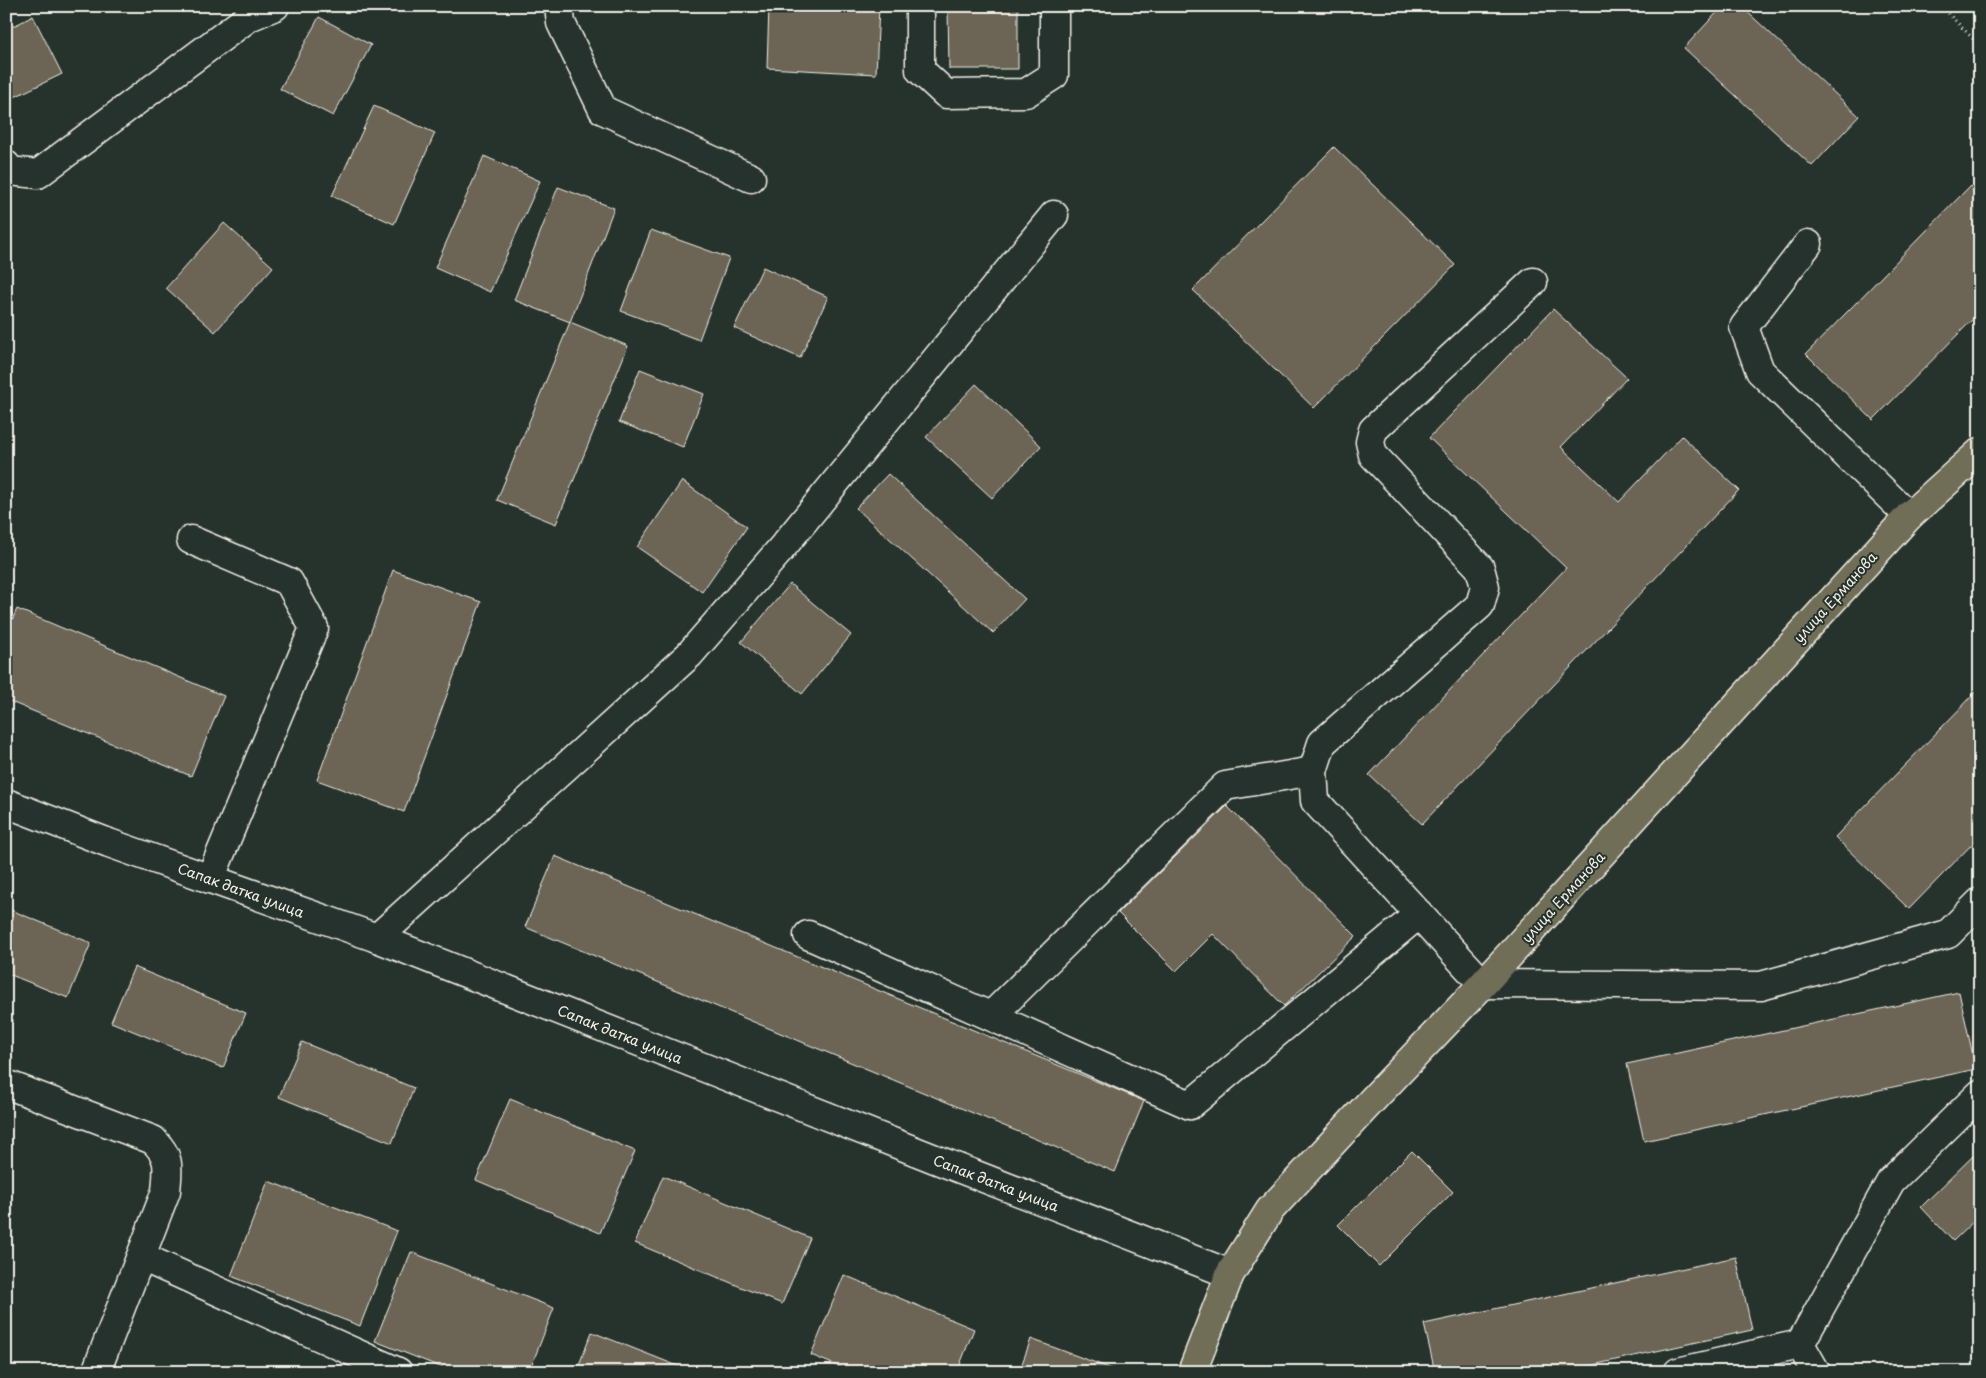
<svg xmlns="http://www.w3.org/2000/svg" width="1986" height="1378" font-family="'Playpen Sans',sans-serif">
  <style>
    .building { fill: #6c6554; stroke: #f4f1e8 }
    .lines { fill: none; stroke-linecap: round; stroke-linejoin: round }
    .minor-casing { stroke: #f4f1e8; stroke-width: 31 }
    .major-casing { stroke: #f4f1e8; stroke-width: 31 }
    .path { stroke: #f4f1e8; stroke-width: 3; stroke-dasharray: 1 4; stroke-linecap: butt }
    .minor { stroke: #26332d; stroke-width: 28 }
    .major { stroke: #716e59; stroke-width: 28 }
    .labels { text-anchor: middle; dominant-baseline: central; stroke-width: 4; stroke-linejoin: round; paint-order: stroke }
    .street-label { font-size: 14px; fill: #f4f1e8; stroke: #26332d }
  </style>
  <rect width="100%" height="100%" fill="#26332d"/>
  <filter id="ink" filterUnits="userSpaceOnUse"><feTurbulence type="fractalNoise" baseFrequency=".02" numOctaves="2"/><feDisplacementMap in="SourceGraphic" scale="10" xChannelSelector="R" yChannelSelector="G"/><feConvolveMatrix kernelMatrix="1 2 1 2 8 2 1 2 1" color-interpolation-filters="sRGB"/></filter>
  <g filter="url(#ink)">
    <g class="building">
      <polygon points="769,6 879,6 876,74 767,68"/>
      <polygon points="948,6 1018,6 1018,69 949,69"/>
      <polygon points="1723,6 1741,6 1859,116 1812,166 1684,48"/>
      <polygon points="33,16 62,74 6,101 6,30"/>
      <polygon points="319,17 371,45 333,116 280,89"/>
      <polygon points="374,106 435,133 394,224 332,196"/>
      <polygon points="1334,147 1455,265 1314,408 1193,290"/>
      <polygon points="484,156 540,181 490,292 435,268"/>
      <polygon points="1970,186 1980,195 1980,312 1873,420 1806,354"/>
      <polygon points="558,187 614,208 570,322 514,300"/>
      <polygon points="224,223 273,267 215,332 166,288"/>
      <polygon points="651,230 729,258 699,340 621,311"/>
      <polygon points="763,267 828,297 800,358 734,328"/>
      <polygon points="1553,309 1627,378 1561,447 1619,502 1682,436 1739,490 1422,824 1369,775 1566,568 1429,438"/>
      <polygon points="570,322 628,346 556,524 497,500"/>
      <polygon points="640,369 704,394 683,447 619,422"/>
      <polygon points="976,384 1041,446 992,498 926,437"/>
      <polygon points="888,474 1025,599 993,633 856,508"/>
      <polygon points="682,481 747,527 702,592 637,547"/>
      <polygon points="393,570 481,602 404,812 317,780"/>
      <polygon points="790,584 851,635 802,694 741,642"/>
      <polygon points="17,609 224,696 191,776 6,700 6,634"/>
      <polygon points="1980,688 1980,836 1909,909 1835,837"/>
      <polygon points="1227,806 1356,936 1284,1006 1213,934 1176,971 1118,913"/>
      <polygon points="555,856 1144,1101 1115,1172 525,927"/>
      <polygon points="6,908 91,943 68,998 6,973"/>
      <polygon points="134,967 246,1013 223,1068 111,1022"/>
      <polygon points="1959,992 1976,1069 1644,1141 1627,1064"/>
      <polygon points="302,1042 414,1088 392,1143 279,1097"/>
      <polygon points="510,1099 635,1151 600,1233 476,1180"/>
      <polygon points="1412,1151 1453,1192 1379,1266 1338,1225"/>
      <polygon points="1975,1154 1980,1159 1980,1215 1953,1241 1921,1207"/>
      <polygon points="663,1176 810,1238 782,1304 635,1243"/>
      <polygon points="268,1181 397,1231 360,1326 231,1276"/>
      <polygon points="411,1252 554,1308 529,1372 453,1372 375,1341"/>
      <polygon points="1736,1257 1752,1330 1561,1372 1435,1372 1424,1324"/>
      <polygon points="844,1275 974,1329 957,1372 852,1372 811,1355"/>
      <polygon points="592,1332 693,1372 576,1372"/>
      <polygon points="1031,1339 1115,1370 1114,1372 1019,1372"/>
    </g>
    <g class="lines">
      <defs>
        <g id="minor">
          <polyline points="559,6 561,23 603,110 751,178"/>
          <polyline points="920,6 920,70 946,94 1026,93 1054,75 1054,6"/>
          <polyline points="6,165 9,171 38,174 249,17 275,6"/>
          <polyline points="1808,244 1744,327 1760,371 1909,516"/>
          <polyline points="1533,282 1373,430 1370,442 1373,455 1480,568 1485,587 1480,605 1322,743 1313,771 1315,801 1483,984 1761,986 1948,934 1980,902"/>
          <polyline points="191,540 289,582 314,628 210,879"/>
          <polyline points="6,803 109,843 377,938 935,1159 1230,1274"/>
          <polyline points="808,935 1190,1105 1419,914"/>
          <polyline points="377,938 689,655 781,549 1054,215"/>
          <polyline points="991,1016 1225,786 1313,771"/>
          <path d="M 6,1084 L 153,1140 C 171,1157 168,1168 166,1191 L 96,1372"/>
          <polyline points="142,1257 398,1372"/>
          <polyline points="1800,1344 1891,1181 1980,1094"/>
          <polyline points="1678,1372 1800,1344 1816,1372"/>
        </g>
        <polyline id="major" points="1192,1372 1230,1274 1270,1210 1377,1095 1483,984 1909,516 1980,452"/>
      </defs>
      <use href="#minor" class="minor-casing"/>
      <use href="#major" class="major-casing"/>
      <polyline class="path" points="1941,6 1980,46"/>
      <use href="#minor" class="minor"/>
      <use href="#major" class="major"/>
    </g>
  </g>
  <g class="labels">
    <g class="street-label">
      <text transform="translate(1835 597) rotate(-48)">улица Ерманова</text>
      <text transform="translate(241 890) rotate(20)">Сапак датка улица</text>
      <text transform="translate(1563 897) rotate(-48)">улица Ерманова</text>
      <text transform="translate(620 1034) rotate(22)">Сапак датка улица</text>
      <text transform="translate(996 1183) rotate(21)">Сапак датка улица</text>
    </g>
  </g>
  <rect width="1986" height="1378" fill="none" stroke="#26332d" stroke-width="25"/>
  <rect x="12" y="12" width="1961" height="1353" fill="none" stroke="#f4f1e8" stroke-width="2" filter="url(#ink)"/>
</svg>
